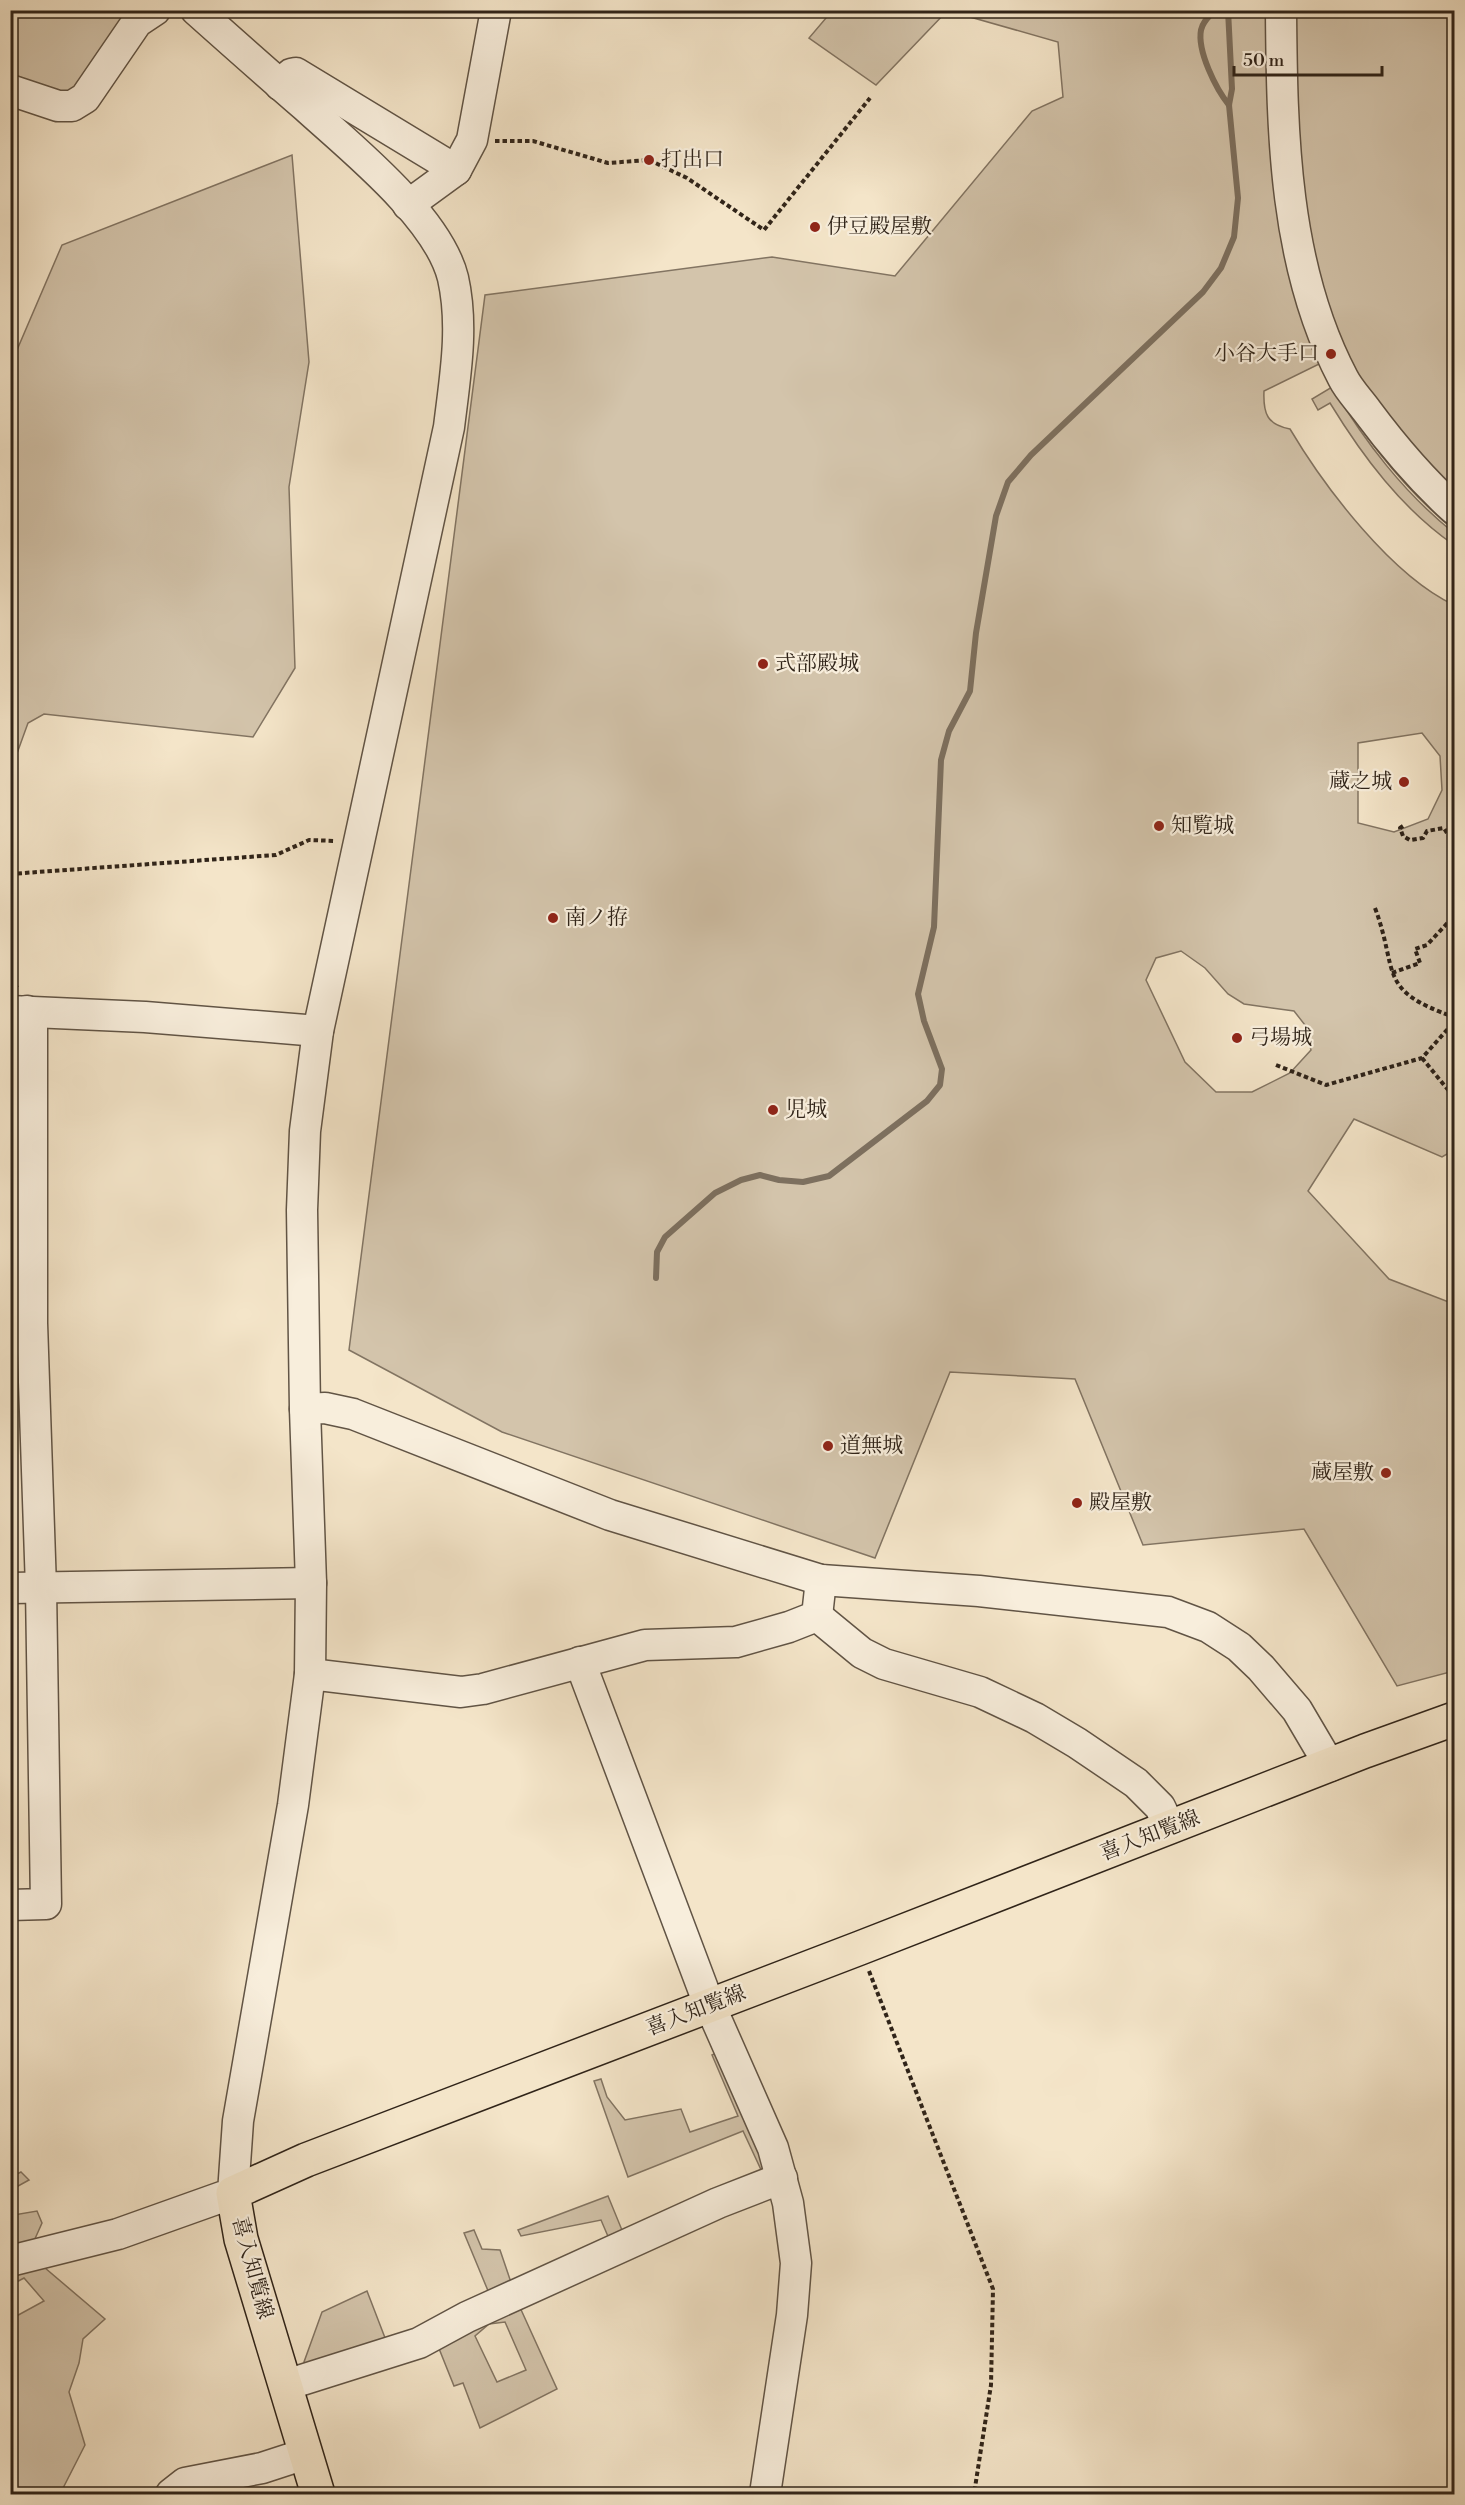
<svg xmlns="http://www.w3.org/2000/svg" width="1465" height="2505" font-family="'Libre Bodoni','Noto Serif JP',serif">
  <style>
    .green { fill: #d3c4ab; stroke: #827462; stroke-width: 1.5; fill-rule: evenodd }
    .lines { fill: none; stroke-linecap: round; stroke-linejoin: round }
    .stream { stroke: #7d705f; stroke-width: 6 }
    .minor-casing { stroke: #615445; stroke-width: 33 }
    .major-casing { stroke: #302419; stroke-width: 36 }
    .path { stroke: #302419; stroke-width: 4; stroke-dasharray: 4.5 3; stroke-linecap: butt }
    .minor { stroke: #f8eedc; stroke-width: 30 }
    .major { stroke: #f4e5c9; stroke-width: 33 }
    .poi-dot { fill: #8f2418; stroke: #f8eedc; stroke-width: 2 }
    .labels { text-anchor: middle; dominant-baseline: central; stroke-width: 4.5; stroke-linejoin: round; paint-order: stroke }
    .poi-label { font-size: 21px; fill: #302419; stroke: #f8eedc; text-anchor: start }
    .street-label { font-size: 21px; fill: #302419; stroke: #f8eedc }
  </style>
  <rect width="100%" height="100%" fill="#f4e5c9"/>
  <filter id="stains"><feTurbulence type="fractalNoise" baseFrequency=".00333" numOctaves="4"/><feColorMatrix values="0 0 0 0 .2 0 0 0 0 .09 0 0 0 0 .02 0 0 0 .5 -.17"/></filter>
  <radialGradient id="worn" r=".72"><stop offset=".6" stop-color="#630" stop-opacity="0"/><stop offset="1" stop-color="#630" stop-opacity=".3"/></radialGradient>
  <g class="green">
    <polygon points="10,11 135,11 87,82 58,100 11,83"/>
    <polygon points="832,11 832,10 947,11 876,85 809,38"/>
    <path d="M 949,11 L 1454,11 L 1454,530 C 1398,484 1356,426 1319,364 L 1264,391 C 1263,413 1267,425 1290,429 C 1325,488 1392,576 1454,605 L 1454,1150 L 1442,1157 L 1354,1119 L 1308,1191 L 1389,1279 L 1454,1304 L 1454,1671 L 1397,1686 L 1304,1529 L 1143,1545 L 1075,1379 L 950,1372 L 875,1558 L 502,1432 L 349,1350 L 485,295 L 772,257 L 895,276 L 1032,111 L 1063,97 L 1058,42 ZM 1422,733 L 1440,756 L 1442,790 L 1428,819 L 1394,832 L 1358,823 L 1358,743 ZM 1181,951 L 1205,968 L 1228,994 L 1244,1004 L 1294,1011 L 1305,1025 L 1311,1050 L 1290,1073 L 1252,1092 L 1216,1092 L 1185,1062 L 1146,980 L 1156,958 Z"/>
    <polygon points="292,155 309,362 289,487 295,668 253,737 44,714 28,723 11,770 11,364 62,245"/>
    <path d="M 1332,387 C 1366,443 1403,492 1454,533 L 1454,545 C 1402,509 1363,457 1330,403 L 1318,410 L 1312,399 Z"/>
    <polygon points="719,2052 769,2171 763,2174 743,2131 628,2177 594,2081 601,2079 607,2097 625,2120 681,2109 690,2132 738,2116 712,2055"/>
    <polygon points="21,2172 29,2180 11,2190 11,2177"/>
    <polygon points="608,2196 624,2235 610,2241 601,2220 521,2236 518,2230"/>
    <polygon points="10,2210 14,2215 37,2211 42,2223 34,2241 11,2248"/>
    <path d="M 474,2230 L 482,2249 L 500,2250 L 518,2303 L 557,2389 L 480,2428 L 463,2383 L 454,2386 L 436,2341 L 496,2310 L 464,2233 ZM 505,2322 L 526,2370 L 497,2382 L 475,2336 L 489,2324 Z"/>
    <polygon points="38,2262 105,2319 83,2339 79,2363 69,2392 85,2445 60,2494 11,2494 11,2319 44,2301 24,2278 11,2285 11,2272"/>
    <polygon points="367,2291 387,2343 308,2368 304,2362 322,2312"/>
  </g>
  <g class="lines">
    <g class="stream">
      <path d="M 1215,10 C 1209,17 1203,21 1201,30 C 1197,51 1216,89 1229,105"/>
      <polyline points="656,1278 657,1252 665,1237 715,1193 741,1180 760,1175 779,1180 803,1182 829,1176 927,1101 940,1085 942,1069 924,1021 918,994 934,927 941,760 949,731 970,691 976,633 996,516 1008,482 1031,455 1203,292 1221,268 1234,237 1238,198 1229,105 1232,89 1228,10"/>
    </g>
    <defs>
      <g id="minor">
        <path d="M 1281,10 C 1282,134 1284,266 1343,378 C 1349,390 1359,400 1367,411 C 1393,446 1422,480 1454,509"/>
        <polyline points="280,85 291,74 296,73 456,170"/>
        <polyline points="10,90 58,106 72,106 85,98 137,22 155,10"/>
        <polyline points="408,205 456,170 472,140 496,10"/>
        <polyline points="10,1011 145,1017 318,1031"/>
        <polyline points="305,1409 325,1408 353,1414 610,1515 821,1580 979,1591 1168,1612 1208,1627 1239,1647 1261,1668 1297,1710 1330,1766"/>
        <polyline points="10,1588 311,1583"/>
        <polyline points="817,1616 862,1653 884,1664 980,1692 1035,1718 1077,1743 1136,1783 1160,1807 1170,1828"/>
        <polyline points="580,1662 705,1994 773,2148 788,2203 796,2263 792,2315 765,2494"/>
        <polyline points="310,1674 461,1692 483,1689 645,1645 736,1642 789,1627 817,1616 821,1580"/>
        <polyline points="10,1905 46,1904 41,1588 32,1323 32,1026 27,1011"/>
        <path d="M 10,2261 L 118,2234 L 233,2193 L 238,2121 L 293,1805 L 310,1674 L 311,1583 L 305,1409 L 302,1210 L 305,1131 L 318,1031 L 449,427 C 455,377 464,327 453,278 C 438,217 351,148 306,107 C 269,75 233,43 196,10"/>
        <polyline points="286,2385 419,2343 467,2317 718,2203 782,2178"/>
        <polyline points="171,2494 185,2483 262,2468 305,2454"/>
      </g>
      <polyline id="major" points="318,2494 241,2239 233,2193 306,2160 860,1948 1365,1751 1454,1719"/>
    </defs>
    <use href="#minor" class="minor-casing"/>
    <use href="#major" class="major-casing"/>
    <g class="path">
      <polyline points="495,141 533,141 608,163 649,160 687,178 764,230 870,98"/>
      <polyline points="1403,826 1400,828 1403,836 1410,840 1423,838 1427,831 1444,828 1454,845"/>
      <polyline points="10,874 276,855 309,840 336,841"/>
      <path d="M 1375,908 C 1399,972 1376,990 1454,1017"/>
      <polyline points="10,965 17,987"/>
      <polyline points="1392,973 1420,963 1415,949 1427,945 1454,916"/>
      <polyline points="1422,1058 1449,1091 1454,1091"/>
      <polyline points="1276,1065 1326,1085 1422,1058 1454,1022"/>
      <polyline points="869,1971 993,2289 991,2385 974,2494"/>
    </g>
    <use href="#minor" class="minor"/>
    <use href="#major" class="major"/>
  </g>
  <g class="poi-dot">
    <circle cx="649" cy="160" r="6"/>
    <circle cx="815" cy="227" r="6"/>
    <circle cx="1331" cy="354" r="6"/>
    <circle cx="763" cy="664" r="6"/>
    <circle cx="1404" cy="782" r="6"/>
    <circle cx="1159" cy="826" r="6"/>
    <circle cx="553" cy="918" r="6"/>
    <circle cx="1237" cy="1038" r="6"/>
    <circle cx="773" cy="1110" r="6"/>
    <circle cx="828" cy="1446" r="6"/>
    <circle cx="1386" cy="1473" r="6"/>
    <circle cx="1077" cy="1503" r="6"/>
  </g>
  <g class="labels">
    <g class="poi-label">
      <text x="661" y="160">打出口</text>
      <text x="827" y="227">伊豆殿屋敷</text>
      <text x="1319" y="354" text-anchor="end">小谷大手口</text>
      <text x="775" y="664">式部殿城</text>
      <text x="1392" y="782" text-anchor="end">蔵之城</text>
      <text x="1171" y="826">知覧城</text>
      <text x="565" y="918">南ノ拵</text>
      <text x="1249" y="1038">弓場城</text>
      <text x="785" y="1110">児城</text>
      <text x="840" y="1446">道無城</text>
      <text x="1374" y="1473" text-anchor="end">蔵屋敷</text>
      <text x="1089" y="1503">殿屋敷</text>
    </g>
    <g class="street-label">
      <text transform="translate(1150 1836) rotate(-21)">喜入知覧線</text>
      <text transform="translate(696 2011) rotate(-21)">喜入知覧線</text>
      <text transform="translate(252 2268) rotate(75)">喜入知覧線</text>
    </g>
  </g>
  <rect width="1465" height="2505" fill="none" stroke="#f4e5c9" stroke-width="36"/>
  <rect x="12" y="12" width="1441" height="2481" fill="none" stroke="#302419" stroke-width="3"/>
  <rect x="18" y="18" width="1429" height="2469" fill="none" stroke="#302419" stroke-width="1.5"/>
  <path d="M1234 66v9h148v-9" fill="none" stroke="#302419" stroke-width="3"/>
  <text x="1243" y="66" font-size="18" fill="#302419" stroke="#f8eedc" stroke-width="4.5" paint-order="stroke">50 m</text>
  <rect width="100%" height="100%" filter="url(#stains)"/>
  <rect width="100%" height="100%" fill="url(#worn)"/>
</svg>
